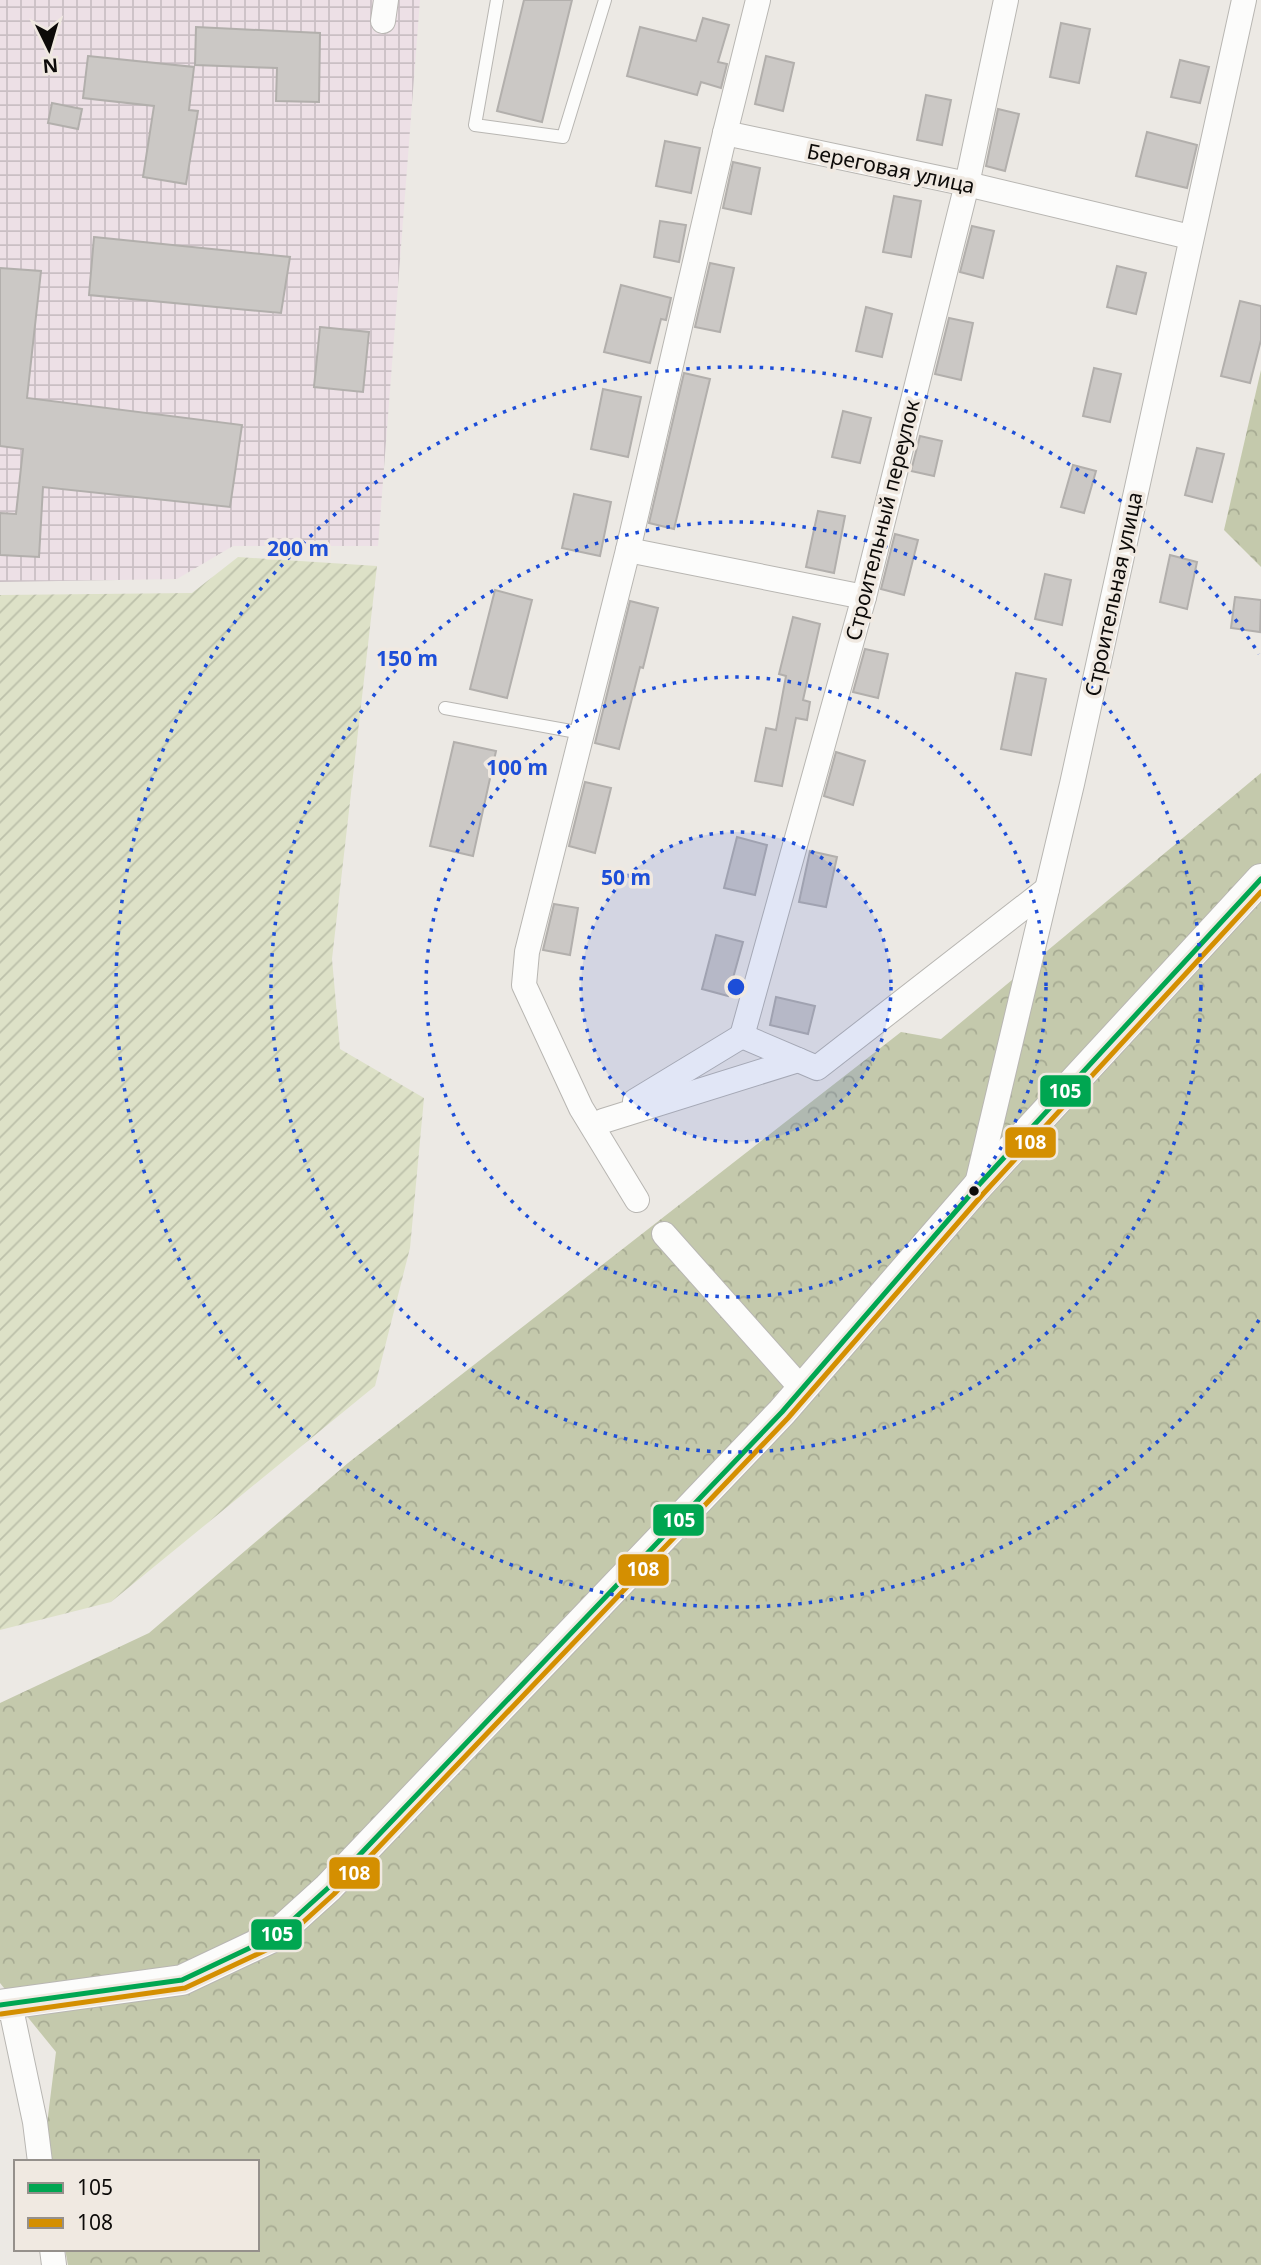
<svg xmlns="http://www.w3.org/2000/svg" width="1261" height="2265" font-family="'Noto Sans',sans-serif">
  <style>
    .industrial { fill: url(#industrial-grid) }
    .forest { fill: url(#forest-crowns) }
    .garden { fill: url(#garden-furrows) }
    .building { fill: #cbc8c5; stroke: #b2afac; stroke-width: 2 }
    .lines { fill: none; stroke-linecap: round; stroke-linejoin: round }
    .service-casing { stroke: #b8b6b2; stroke-width: 14 }
    .minor-casing { stroke: #b8b6b2; stroke-width: 26 }
    .tertiary-casing { stroke: #b8b6b2; stroke-width: 32 }
    .service { stroke: #fcfcfb; stroke-width: 12 }
    .minor { stroke: #fcfcfb; stroke-width: 24 }
    .tertiary { stroke: #fcfcfb; stroke-width: 30 }
    .bus-1-casing { stroke: #f0e9e1; stroke-width: 10 }
    .bus-2-casing { stroke: #f0e9e1; stroke-width: 10 }
    .bus-1 { stroke: #00a651; stroke-width: 5 }
    .bus-2 { stroke: #d48f01; stroke-width: 5 }
    .ring { fill: none; stroke: #1d4ed8; stroke-width: 3.5; stroke-dasharray: 3.5 7 }
    .bus-dot { fill: #0d0b09; stroke: #f0e9e1; stroke-width: 2.5 }
    .labels { text-anchor: middle; dominant-baseline: central; stroke-width: 7; stroke-linejoin: round; paint-order: stroke }
    .street-label { font-size: 21px; fill: #0d0b09; stroke: #f0e9e1 }
    .centre { fill: #1d4ed8; stroke: #f0e9e1; stroke-width: 3.5 }
    .ring-label { font-size: 21px; text-anchor: middle; font-weight: bold; fill: #1d4ed8; stroke: #f0e9e1; stroke-width: 7; stroke-linejoin: round; paint-order: stroke }
    .line-badge { stroke: #f0e9e1; stroke-width: 2.5 }
    .badge-label { font-size: 19px; text-anchor: middle; font-weight: bold; fill: #fff }
  </style>
  <defs>
    <pattern id="industrial-grid" width="8" height="8" patternUnits="userSpaceOnUse" patternTransform="scale(1.75)"><rect width="8" height="8" fill="#ede0e6"/><path d="M0 4h8M4 0v8" fill="none" stroke="#cabfc4"/></pattern>
    <pattern id="forest-crowns" width="20" height="18" patternUnits="userSpaceOnUse" patternTransform="scale(1.75)"><rect width="20" height="18" fill="#c4c9ac"/><path d="M2 6a3 3 0 1 1 6 0M12 15a3 3 0 1 1 6 0" fill="none" stroke="#a7ab93"/></pattern>
    <pattern id="garden-furrows" width="10" height="10" patternUnits="userSpaceOnUse" patternTransform="scale(1.75)"><rect width="10" height="10" fill="#dde1c7"/><path d="M-1 1l2-2M0 10L10 0M9 11l2-2" fill="none" stroke="#bcc0aa"/></pattern>
  </defs>
  <rect width="100%" height="100%" fill="#ece9e4"/>
  <polygon class="industrial" points="0,0 420,0 378,546 233,546 177,579 0,582"/>
  <g class="forest">
    <polygon points="1261,370 1261,567 1224,530"/>
    <polygon points="1261,773 1261,2265 68,2265 65,2249 257,2249 257,2162 52,2162 47,2124 56,2052 0,1983 0,1703 149,1633 348,1463 901,1032 941,1039"/>
  </g>
  <polygon class="garden" points="238,557 377,566 332,959 340,1049 424,1098 410,1248 375,1386 111,1602 0,1630 0,595 192,593"/>
  <g class="building">
    <polygon points="524,0 572,0 542,122 497,111"/>
    <polygon points="703,18 729,25 718,62 727,64 721,88 701,82 697,95 627,76 640,27 696,41"/>
    <polygon points="1061,23 1090,29 1079,83 1050,77"/>
    <polygon points="196,27 320,33 319,102 276,101 277,68 195,65"/>
    <polygon points="88,56 194,67 189,110 198,111 186,184 143,177 154,106 83,98"/>
    <polygon points="766,56 794,63 783,111 755,104"/>
    <polygon points="1180,60 1209,67 1200,103 1171,97"/>
    <polygon points="926,95 951,100 942,145 917,140"/>
    <polygon points="52,103 82,109 78,129 48,123"/>
    <polygon points="998,109 1019,114 1005,171 986,166"/>
    <polygon points="1147,132 1197,145 1187,188 1136,176"/>
    <polygon points="665,141 700,148 691,193 656,186"/>
    <polygon points="733,162 760,168 751,214 723,208"/>
    <polygon points="894,196 921,201 911,257 883,252"/>
    <polygon points="660,221 686,225 679,262 654,257"/>
    <polygon points="972,226 994,231 983,278 960,272"/>
    <polygon points="94,237 290,257 281,313 89,295"/>
    <polygon points="710,263 734,268 720,332 695,327"/>
    <polygon points="1117,266 1146,273 1136,314 1107,307"/>
    <polygon points="0,268 41,271 27,398 242,425 230,507 43,487 39,557 0,555 0,513 16,514 23,449 0,446"/>
    <polygon points="621,285 671,298 666,320 661,319 650,363 604,352"/>
    <polygon points="1240,301 1261,306 1261,340 1250,383 1221,376"/>
    <polygon points="866,307 892,314 882,357 856,351"/>
    <polygon points="949,318 973,323 961,380 935,374"/>
    <polygon points="320,327 369,332 363,392 314,387"/>
    <polygon points="1094,368 1121,374 1110,422 1083,416"/>
    <polygon points="684,373 710,379 674,529 649,523"/>
    <polygon points="603,389 641,397 628,457 591,449"/>
    <polygon points="843,411 871,418 860,463 832,457"/>
    <polygon points="920,436 942,441 934,476 911,471"/>
    <polygon points="1197,448 1224,454 1212,502 1185,495"/>
    <polygon points="1073,465 1096,471 1084,513 1061,507"/>
    <polygon points="574,494 611,502 600,556 562,548"/>
    <polygon points="818,511 845,516 834,573 806,567"/>
    <polygon points="895,534 918,540 904,595 881,589"/>
    <polygon points="1170,555 1197,562 1187,609 1160,602"/>
    <polygon points="1045,574 1071,580 1062,625 1035,619"/>
    <polygon points="495,590 532,600 507,698 470,689"/>
    <polygon points="1235,597 1261,600 1260,632 1231,628"/>
    <polygon points="630,601 658,608 643,668 640,667 619,749 595,743"/>
    <polygon points="793,617 820,624 803,700 810,702 807,720 796,718 782,786 755,781 766,728 776,730 786,676 779,674"/>
    <polygon points="865,649 888,654 878,698 853,692"/>
    <polygon points="1016,673 1046,679 1031,755 1001,749"/>
    <polygon points="454,742 496,751 473,856 430,846"/>
    <polygon points="836,752 865,761 853,805 824,796"/>
    <polygon points="585,782 611,788 595,853 569,846"/>
    <polygon points="737,837 767,845 755,895 724,888"/>
    <polygon points="810,851 837,857 826,907 799,902"/>
    <polygon points="554,904 578,908 570,955 543,950"/>
    <polygon points="716,935 743,942 728,996 702,989"/>
    <polygon points="776,997 815,1006 808,1034 770,1025"/>
  </g>
  <g class="lines">
    <defs>
      <g id="service">
        <polyline points="497,0 475,125 563,137 605,0"/>
        <polyline points="445,708 582,733"/>
      </g>
      <g id="minor">
        <polyline points="758,0 725,133 967,184 1190,237"/>
        <polyline points="383,21 386,0"/>
        <polyline points="628,550 864,597"/>
        <polyline points="742,1036 864,597 967,184 1006,0"/>
        <polyline points="742,1036 817,1068 1047,889"/>
        <polyline points="635,1101 742,1036"/>
        <polyline points="603,1121 798,1060"/>
        <polyline points="976,1188 1072,784 1244,0"/>
        <polyline points="637,1200 581,1108 524,985 527,952 628,550 725,133"/>
        <polyline points="664,1234 802,1389"/>
        <polyline points="10,2004 35,2122 40,2162"/>
        <polyline points="52,2249 54,2265"/>
      </g>
      <polyline id="tertiary" points="0,2005 182,1980 275,1936 328,1888 782,1412 976,1188 1261,879"/>
    </defs>
    <use href="#service" class="service-casing"/>
    <use href="#minor" class="minor-casing"/>
    <use href="#tertiary" class="tertiary-casing"/>
    <use href="#service" class="service"/>
    <use href="#minor" class="minor"/>
    <use href="#tertiary" class="tertiary"/>
    <defs>
      <polyline id="bus-1" points="0,2005 182,1980 275,1936 328,1888 782,1412 976,1188 1261,879"/>
      <polyline id="bus-2" points="1,2014 185,1988 279,1944 334,1894 788,1418 983,1194 1261,892"/>
    </defs>
    <use href="#bus-1" class="bus-1-casing"/>
    <use href="#bus-2" class="bus-2-casing"/>
    <use href="#bus-1" class="bus-1"/>
    <use href="#bus-2" class="bus-2"/>
  </g>
  <circle cx="736" cy="987" r="155" fill="#1d4ed8" fill-opacity=".12"/>
  <g class="ring">
    <circle cx="736" cy="987" r="155"/>
    <circle cx="736" cy="987" r="310"/>
    <circle cx="736" cy="987" r="465"/>
    <path d="M1259 1320A620 620 0 1 1 1259 654"/>
  </g>
  <circle class="bus-dot" cx="974" cy="1191" r="6"/>
  <g class="labels">
    <g class="street-label">
      <text transform="translate(891 168) rotate(12)">Береговая улица</text>
      <text transform="translate(882 520) rotate(-76)">Строительный переулок</text>
      <text transform="translate(1113 594) rotate(-78)">Строительная улица</text>
    </g>
  </g>
  <circle cx="736" cy="987" r="10" class="centre"/>
  <g class="ring-label">
    <text x="298" y="556">200 m</text>
    <text x="407" y="666">150 m</text>
    <text x="517" y="775">100 m</text>
    <text x="626" y="885">50 m</text>
  </g>
  <g class="line-badge">
    <rect x="1039" y="1074" width="53" height="34" rx="7" fill="#00a651"/>
    <rect x="1004" y="1126" width="53" height="33" rx="7" fill="#d48f01"/>
    <rect x="652" y="1503" width="53" height="34" rx="7" fill="#00a651"/>
    <rect x="617" y="1553" width="53" height="34" rx="7" fill="#d48f01"/>
    <rect x="328" y="1856" width="53" height="34" rx="7" fill="#d48f01"/>
    <rect x="250" y="1918" width="53" height="33" rx="7" fill="#00a651"/>
  </g>
  <g class="badge-label">
    <text x="1065" y="1098">105</text>
    <text x="1030" y="1149">108</text>
    <text x="679" y="1527">105</text>
    <text x="643" y="1576">108</text>
    <text x="354" y="1880">108</text>
    <text x="277" y="1941">105</text>
  </g>
  <rect x="14" y="2160" width="245" height="91" fill="#f0e9e1" stroke="#95908b" stroke-width="2"/>
  <rect x="28" y="2183" width="35" height="10" fill="#00a651" stroke="#95908b" stroke-width="2"/>
  <text x="77" y="2195" font-size="21" fill="#0d0b09">105</text>
  <rect x="28" y="2218" width="35" height="10" fill="#d48f01" stroke="#95908b" stroke-width="2"/>
  <text x="77" y="2230" font-size="21" fill="#0d0b09">108</text>
  <g transform="translate(49 49) rotate(175)" stroke="#f0e9e1" stroke-width="5" paint-order="stroke">
  <path d="M0-5L12 26L0 18L-12 26Z" fill="#0d0b09"/>
  <text y="-10" font-size="19" font-weight="bold" text-anchor="middle" fill="#0d0b09">N</text>
  </g>
</svg>
